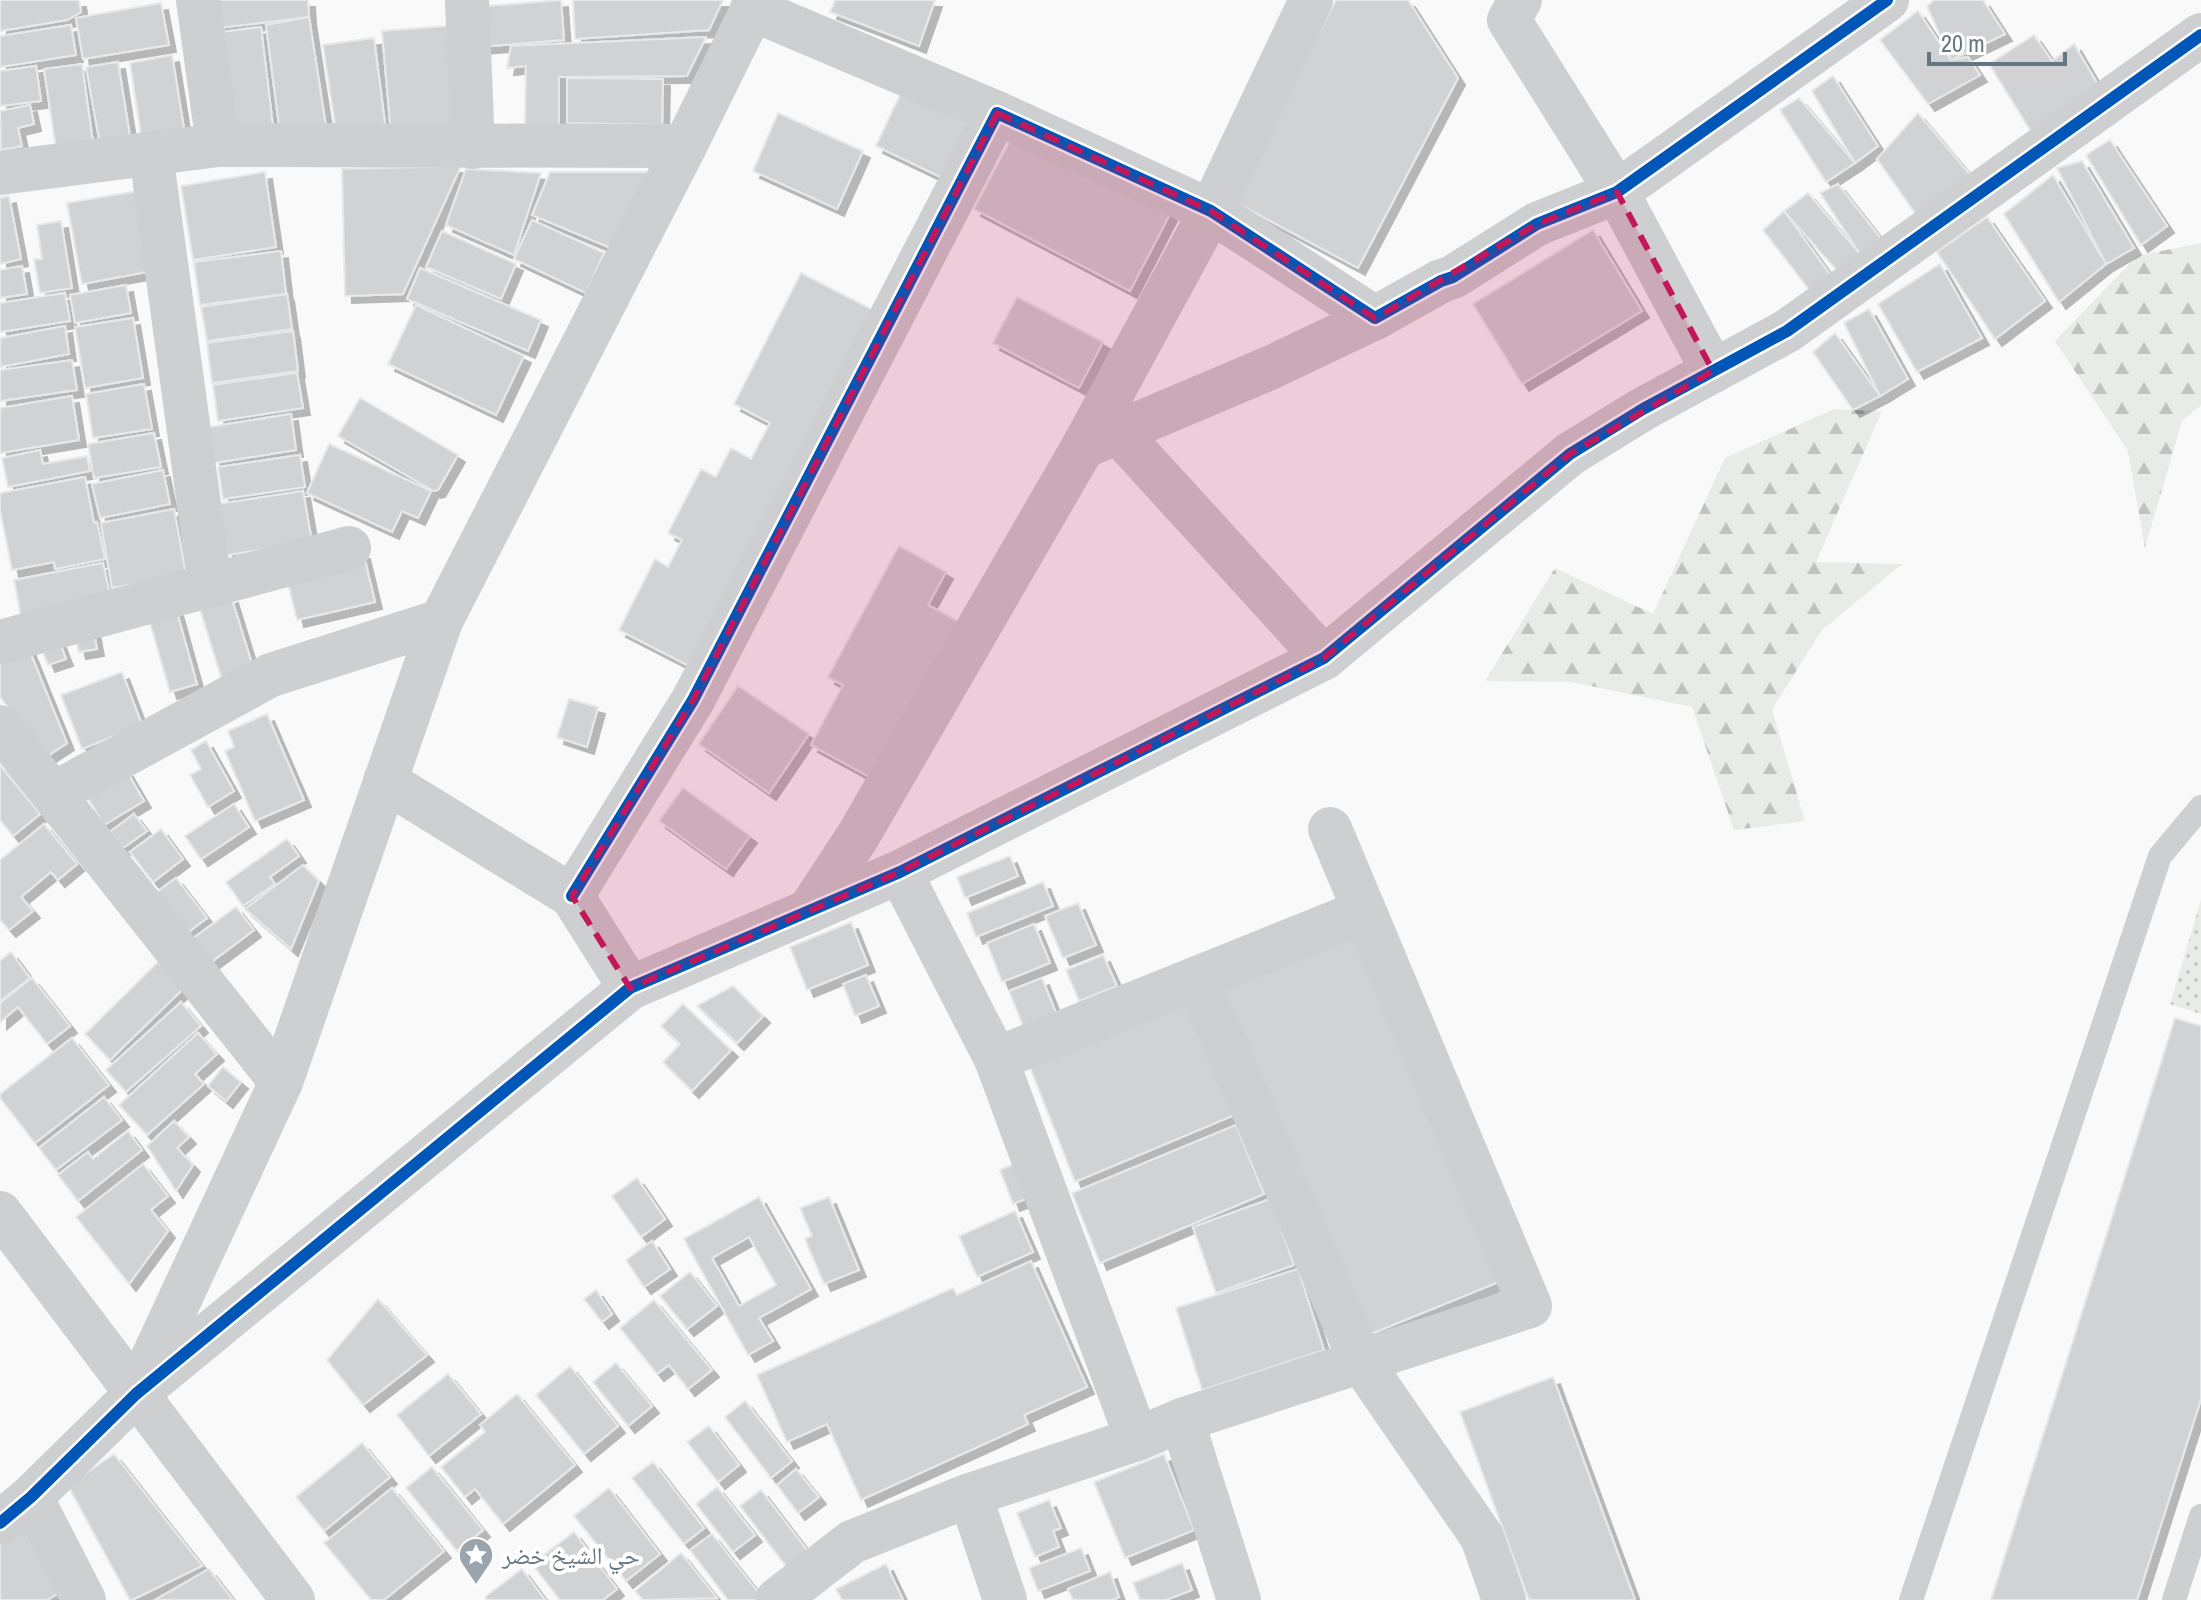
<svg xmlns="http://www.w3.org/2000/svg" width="2201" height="1600" font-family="'Archivo Narrow','Noto Naskh Arabic',sans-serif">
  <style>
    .grass { fill: url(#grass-dots) }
    .forest { fill: url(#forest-firs) }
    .building { fill: #d0d2d3; stroke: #e8e8e8; stroke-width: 2; fill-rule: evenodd; filter: url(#shadow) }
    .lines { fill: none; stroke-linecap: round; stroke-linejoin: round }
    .service { stroke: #cecfd0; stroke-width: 24 }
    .minor { stroke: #cecfd0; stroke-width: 44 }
    .cycleway-casing { stroke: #fff; stroke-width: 17 }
    .cycleway { stroke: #0057b8; stroke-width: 12 }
    .marked { fill: #c2185b; fill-opacity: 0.2; stroke: #c2185b; stroke-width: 6; stroke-dasharray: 16 10; stroke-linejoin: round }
    .labels { text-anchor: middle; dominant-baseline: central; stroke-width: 8; stroke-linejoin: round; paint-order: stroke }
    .poi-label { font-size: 24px; fill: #657683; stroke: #fff; text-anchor: start }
  </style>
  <defs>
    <pattern id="grass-dots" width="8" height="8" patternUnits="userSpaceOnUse" patternTransform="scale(2)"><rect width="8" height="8" fill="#e8ebe6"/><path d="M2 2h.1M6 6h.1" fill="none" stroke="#c0c3c0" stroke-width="1.8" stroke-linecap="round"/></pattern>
    <pattern id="forest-firs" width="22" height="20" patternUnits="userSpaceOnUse" patternTransform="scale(2)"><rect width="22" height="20" fill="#e8ebe6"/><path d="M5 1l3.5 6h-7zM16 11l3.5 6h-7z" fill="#c0c3c0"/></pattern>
    <filter id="shadow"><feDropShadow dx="7" dy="7" stdDeviation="0" flood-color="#0004"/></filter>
  </defs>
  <rect width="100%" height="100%" fill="#f9f9f9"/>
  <polygon class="grass" points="2201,900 2201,1014 2170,1004"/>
  <g class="forest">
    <polygon points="2201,243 2201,405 2182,421 2145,548 2128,451 2055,341 2137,256"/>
    <polygon points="1834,409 1882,411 1816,562 1902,564 1821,631 1772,710 1805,821 1734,830 1692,707 1571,682 1485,681 1555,568 1653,614 1725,458"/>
  </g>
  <g class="building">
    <polygon points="0,0 79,0 81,12 67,20 0,31"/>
    <polygon points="207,0 308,0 309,17 210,29"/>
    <polygon points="561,0 564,40 478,47 475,7"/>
    <polygon points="573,0 723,0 709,30 575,39"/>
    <polygon points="835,0 935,0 919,46 830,12"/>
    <polygon points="1336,0 1408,0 1458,78 1358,268 1231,200"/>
    <polygon points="1934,0 1983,0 2005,34 1951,60 1927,6"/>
    <polygon points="161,3 169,45 83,59 76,18"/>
    <polygon points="1918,11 1951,60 1968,57 1980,75 1928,104 1880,40"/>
    <polygon points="309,17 326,127 280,133 266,25"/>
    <polygon points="71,25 76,55 0,67 0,36"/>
    <polygon points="447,26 455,129 391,134 382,31"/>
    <polygon points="261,27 273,127 225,133 213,33"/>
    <polygon points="2034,35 2052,61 2074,44 2104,95 2037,141 1989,64"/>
    <polygon points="706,37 687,76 559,77 559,130 525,125 526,66 507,68 511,46"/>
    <polygon points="374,38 385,124 336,131 323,45"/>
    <polygon points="172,55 185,135 142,142 130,63"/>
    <polygon points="118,62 131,143 101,149 86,67"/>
    <polygon points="82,64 93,143 56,149 44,69"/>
    <polygon points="36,66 41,101 0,106 0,71"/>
    <polygon points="1833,76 1878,146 1855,163 1812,91"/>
    <polygon points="567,78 663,79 662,125 567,123"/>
    <polygon points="905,84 982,120 953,183 876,146"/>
    <polygon points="1799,98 1855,163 1826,182 1780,110"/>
    <polygon points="30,105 34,124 18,128 22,146 1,150 0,111"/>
    <polygon points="778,113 863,151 837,209 753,171"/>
    <polygon points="1918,113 1977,183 1920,220 1877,159"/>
    <polygon points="1015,131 1170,214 1130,291 974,209"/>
    <polygon points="2110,140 2167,226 2141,245 2086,155"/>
    <polygon points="2082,161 2134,248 2106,264 2057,168"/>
    <polygon points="461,166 403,294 345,296 342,169"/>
    <polygon points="466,169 541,173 514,255 446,225"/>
    <polygon points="265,172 276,247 193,260 181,186"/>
    <polygon points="550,172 651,172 618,251 532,215"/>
    <polygon points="2053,175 2106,264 2059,302 2004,214"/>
    <polygon points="1838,184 1882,240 1860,254 1820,193"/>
    <polygon points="138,191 152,271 82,284 67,203"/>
    <polygon points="1808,193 1860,254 1840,274 1784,211"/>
    <polygon points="9,196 21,259 0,264 0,198"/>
    <polygon points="1784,211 1834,280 1817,300 1763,230"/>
    <polygon points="1987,217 2045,301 1995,339 1937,252"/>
    <polygon points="532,220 604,253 586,293 514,259"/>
    <polygon points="61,221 72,288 40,293 34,259 42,259 37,225"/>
    <polygon points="1593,230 1642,311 1522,384 1473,304"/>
    <polygon points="442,231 516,264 501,299 426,267"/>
    <polygon points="281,251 286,294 200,305 194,262"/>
    <polygon points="1940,264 1982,338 1917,372 1878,304"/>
    <polygon points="22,266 27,294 0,298 0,270"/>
    <polygon points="420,268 541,320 528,351 407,299"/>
    <polygon points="801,273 875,311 693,668 619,630 655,559 668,567 682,540 668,533 701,469 716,477 731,448 751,459 770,423 734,404"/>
    <polygon points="126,285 131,313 75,323 70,295"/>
    <polygon points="65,293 70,321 0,332 0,303"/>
    <polygon points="287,294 292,329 207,341 201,307"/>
    <polygon points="1017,297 1103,342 1079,388 993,343"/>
    <polygon points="416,305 524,356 496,415 388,364"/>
    <polygon points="1869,309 1908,379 1880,396 1844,323"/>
    <polygon points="133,318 143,378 85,388 75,327"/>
    <polygon points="65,326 69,354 0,367 0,338"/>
    <polygon points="293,331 298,371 212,383 207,343"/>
    <polygon points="1835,333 1880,396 1853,410 1813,352"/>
    <polygon points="72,360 77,390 0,401 0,370"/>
    <polygon points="297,373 303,408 218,421 213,385"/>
    <polygon points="144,384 152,429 93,438 86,394"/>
    <polygon points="72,396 79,440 0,453 0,408"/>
    <polygon points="360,398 458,455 438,490 434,491 338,436"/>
    <polygon points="291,414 296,450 214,463 209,427"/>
    <polygon points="154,433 161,467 94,478 88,444"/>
    <polygon points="329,444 431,491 418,518 402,511 392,532 307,493"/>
    <polygon points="40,450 43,464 87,456 90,471 8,487 2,458"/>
    <polygon points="300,455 305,487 223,499 218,467"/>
    <polygon points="163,470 170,504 100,518 92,484"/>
    <polygon points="85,477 94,523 97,522 105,559 55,569 54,562 12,570 0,510 0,493"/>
    <polygon points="303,491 312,542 227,555 218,504"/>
    <polygon points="174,509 186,575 112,588 101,523"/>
    <polygon points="899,546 946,572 928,605 963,624 877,781 811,745 843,685 828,677"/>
    <polygon points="363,552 375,602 297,620 285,571"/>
    <polygon points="103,563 111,600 21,617 14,580"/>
    <polygon points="231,596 255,674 223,683 199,606"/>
    <polygon points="175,605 197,684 170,692 147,613"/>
    <polygon points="93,628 97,649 79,652 74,633"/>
    <polygon points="58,638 66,659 48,665 40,644"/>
    <polygon points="28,647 67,743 46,757 0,697 0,655"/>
    <polygon points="122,672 142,725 82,749 61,695"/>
    <polygon points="738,686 809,734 769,793 699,744"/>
    <polygon points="569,699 598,707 587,747 557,737"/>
    <polygon points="267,714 304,800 255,821 225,751 234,747 228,731"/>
    <polygon points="206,741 234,791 208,807 190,775 201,769 191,750"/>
    <polygon points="0,765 40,814 13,836 0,820"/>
    <polygon points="126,770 144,801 104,825 86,795"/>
    <polygon points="683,788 750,836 726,869 659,821"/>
    <polygon points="234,804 249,827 201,859 185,836"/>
    <polygon points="134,814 147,831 123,848 110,832"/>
    <polygon points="44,824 77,864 58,880 51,872 21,897 33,911 9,930 0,920 0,860"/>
    <polygon points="161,829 183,859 153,882 130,852"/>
    <polygon points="287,839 299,856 270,877 275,884 243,906 226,882"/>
    <polygon points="1010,856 1018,876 965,898 957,877"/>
    <polygon points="303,865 319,881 291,949 245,909"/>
    <polygon points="176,878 207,918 183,936 153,895"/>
    <polygon points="1043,882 1053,906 976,937 967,913"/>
    <polygon points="1078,903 1096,945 1063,958 1045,916"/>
    <polygon points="236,907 254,930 206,966 188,942"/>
    <polygon points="851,922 868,965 807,990 790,947"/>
    <polygon points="1034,924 1050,963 1002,982 987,943"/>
    <polygon points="1363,927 1506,1279 1366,1336 1223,985"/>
    <polygon points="11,952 30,978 0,1001 0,961"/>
    <polygon points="1103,955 1117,986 1079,1001 1066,970"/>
    <polygon points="158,962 184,988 110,1060 85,1034"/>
    <polygon points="866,975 879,1006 855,1016 843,984"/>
    <polygon points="32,978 70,1026 47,1044 18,1007 0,1022 0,1003"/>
    <polygon points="1042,978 1056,1013 1023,1026 1009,991"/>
    <polygon points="733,986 763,1016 737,1043 697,1006"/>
    <polygon points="1195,994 1244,1111 1075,1182 1028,1062"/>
    <polygon points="181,1002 201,1026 126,1092 106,1070"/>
    <polygon points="683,1004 731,1050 692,1091 663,1062 680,1044 661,1026"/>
    <polygon points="2175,1018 2201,1026 2201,1399 2137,1600 1991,1600"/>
    <polygon points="198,1033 217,1054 195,1074 204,1084 147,1135 119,1105"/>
    <polygon points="72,1038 109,1085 35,1143 0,1098 0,1094"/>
    <polygon points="223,1067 241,1082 226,1101 208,1086"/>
    <polygon points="104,1097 122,1120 56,1170 39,1148"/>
    <polygon points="174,1121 189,1137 177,1148 193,1165 176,1191 147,1146"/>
    <polygon points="1236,1125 1264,1194 1100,1263 1072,1193"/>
    <polygon points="128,1131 142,1150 78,1201 58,1175 88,1152 93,1159"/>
    <polygon points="1019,1162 1033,1196 1013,1204 1000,1170"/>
    <polygon points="143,1164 168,1196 151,1210 168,1231 129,1284 76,1217"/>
    <polygon points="637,1178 665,1219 641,1237 612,1196"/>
    <path d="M 759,1197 L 811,1289 L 759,1318 L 773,1341 L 748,1355 L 684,1239 ZM 749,1237 L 776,1285 L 739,1306 L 712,1258 Z"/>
    <polygon points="829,1197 859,1270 824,1284 805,1239 812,1236 800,1208"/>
    <polygon points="1270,1199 1294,1265 1216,1293 1193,1227"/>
    <polygon points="1015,1211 1033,1252 977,1277 959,1236"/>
    <polygon points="652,1241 670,1269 644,1287 626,1260"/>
    <polygon points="1031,1261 1087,1387 1024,1415 1028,1424 861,1500 827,1424 787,1442 757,1375 953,1288 957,1295"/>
    <polygon points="1298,1269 1324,1350 1202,1390 1176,1308"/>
    <polygon points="690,1272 717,1306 687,1329 660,1296"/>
    <polygon points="596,1290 612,1314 602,1322 584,1299"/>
    <polygon points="378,1299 427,1355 363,1405 327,1360"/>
    <polygon points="654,1300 712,1370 688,1389 669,1365 657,1374 620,1328"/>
    <polygon points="616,1363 652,1406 628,1426 593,1382"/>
    <polygon points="570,1366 618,1426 584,1454 536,1395"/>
    <polygon points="448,1374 481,1414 429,1456 397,1415"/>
    <polygon points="1553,1377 1635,1600 1529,1600 1460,1412"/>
    <polygon points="517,1394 575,1465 503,1524 475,1489 465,1497 441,1467 485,1432 480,1425"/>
    <polygon points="745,1401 792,1461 771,1478 725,1417"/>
    <polygon points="709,1426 739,1465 718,1482 687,1442"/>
    <polygon points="362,1443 390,1477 324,1531 296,1497"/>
    <polygon points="114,1454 202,1566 132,1600 130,1600 68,1486"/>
    <polygon points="1164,1454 1194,1530 1125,1558 1094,1482"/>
    <polygon points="653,1462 704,1528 684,1544 632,1478"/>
    <polygon points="432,1467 483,1530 457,1551 406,1488"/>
    <polygon points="796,1469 819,1497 798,1513 777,1485"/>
    <polygon points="717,1487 755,1535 733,1552 696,1504"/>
    <polygon points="392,1488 444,1551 384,1600 371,1600 324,1543"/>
    <polygon points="609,1488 660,1554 626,1581 574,1516"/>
    <polygon points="761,1490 810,1554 789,1570 740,1506"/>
    <polygon points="1049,1500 1061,1528 1053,1531 1059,1547 1035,1557 1017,1513"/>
    <polygon points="20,1523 59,1593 47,1600 0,1600 0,1541"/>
    <polygon points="574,1532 617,1589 603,1600 560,1600 532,1564"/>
    <polygon points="712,1534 761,1596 756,1600 728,1600 690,1550"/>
    <polygon points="1081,1548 1090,1571 1038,1591 1029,1568"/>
    <polygon points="681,1553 717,1598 643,1600 635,1591"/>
    <polygon points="1182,1563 1192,1590 1166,1600 1140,1600 1133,1583"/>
    <polygon points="886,1564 903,1600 842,1600 836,1589"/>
    <polygon points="209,1569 233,1600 155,1600"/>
    <polygon points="522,1569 545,1600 487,1600 485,1597"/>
    <polygon points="1110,1572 1119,1597 1112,1600 1073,1600 1068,1589"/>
  </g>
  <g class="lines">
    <g class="service">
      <polyline points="1911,1600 2160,856 2201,807"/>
      <polyline points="2174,1600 2201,1516"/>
    </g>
    <g class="minor">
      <polyline points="198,0 218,145"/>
      <polyline points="467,0 473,147"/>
      <polyline points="1520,0 1509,20 1617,192 1713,371"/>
      <polyline points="752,9 997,113"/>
      <polyline points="151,154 210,585"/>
      <polyline points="0,173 218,145 685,146"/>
      <polyline points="1118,432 1324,658"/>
      <polyline points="1083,447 1211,211 1311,0"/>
      <polyline points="0,642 349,548"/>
      <polyline points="0,727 281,1082"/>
      <polyline points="385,781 572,896 630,988"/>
      <polyline points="53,794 271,675 441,621"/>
      <polyline points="900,872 996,1059 1137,1439"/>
      <polyline points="572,896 693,700 997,113 1211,211 1375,318 1441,281 1453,277 1537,224 1617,192 1887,0"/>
      <polyline points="808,912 858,836 1083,447 1272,367 1375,318"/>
      <polyline points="1197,978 1360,1360 1482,1537 1504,1600"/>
      <polyline points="996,1059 1364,911"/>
      <polyline points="0,1213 293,1600"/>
      <polyline points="140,1385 281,1082 441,621 685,146 757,0"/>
      <polyline points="1182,1420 1239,1600"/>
      <polyline points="970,1495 1137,1439 1182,1420 1530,1306 1330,829"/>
      <polyline points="31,1497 84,1600"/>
      <polyline points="0,1523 31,1497 136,1394 630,988 900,872 1324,658 1570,454 1643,409 1787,331 2201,35"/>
      <polyline points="777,1600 852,1542 970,1495 1005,1600"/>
    </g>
    <defs>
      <g id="cycleway">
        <polyline points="572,896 693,700 997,113 1211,211 1375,318 1441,281 1453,277 1537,224 1617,192 1887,0"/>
        <polyline points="0,1523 31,1497 136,1394 630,988 900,872 1324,658 1570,454 1643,409 1787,331 2201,35"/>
      </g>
    </defs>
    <use href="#cycleway" class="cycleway-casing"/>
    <use href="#cycleway" class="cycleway"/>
  </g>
  <path class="marked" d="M 997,113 L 1211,211 L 1375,318 L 1537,224 L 1617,192 L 1713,371 L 1570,454 L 1324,658 L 900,872 L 630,988 L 572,896 L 693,700 Z"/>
  <defs>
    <symbol id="sight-pin" viewBox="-11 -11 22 30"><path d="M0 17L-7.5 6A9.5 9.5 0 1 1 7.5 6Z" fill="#99a4ac" stroke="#fff"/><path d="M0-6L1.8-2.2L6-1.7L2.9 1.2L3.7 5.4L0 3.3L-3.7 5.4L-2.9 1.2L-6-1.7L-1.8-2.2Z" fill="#fff"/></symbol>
  </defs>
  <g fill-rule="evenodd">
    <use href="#sight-pin" x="456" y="1535" width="40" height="54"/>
  </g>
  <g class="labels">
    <g class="poi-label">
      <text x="502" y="1555">حي الشيخ خضر</text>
    </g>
  </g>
  <path d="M1929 52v12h136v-12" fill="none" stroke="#657683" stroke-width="4"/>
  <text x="1941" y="52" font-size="24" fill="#657683" stroke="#ffffff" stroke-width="6" paint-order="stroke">20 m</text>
</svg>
